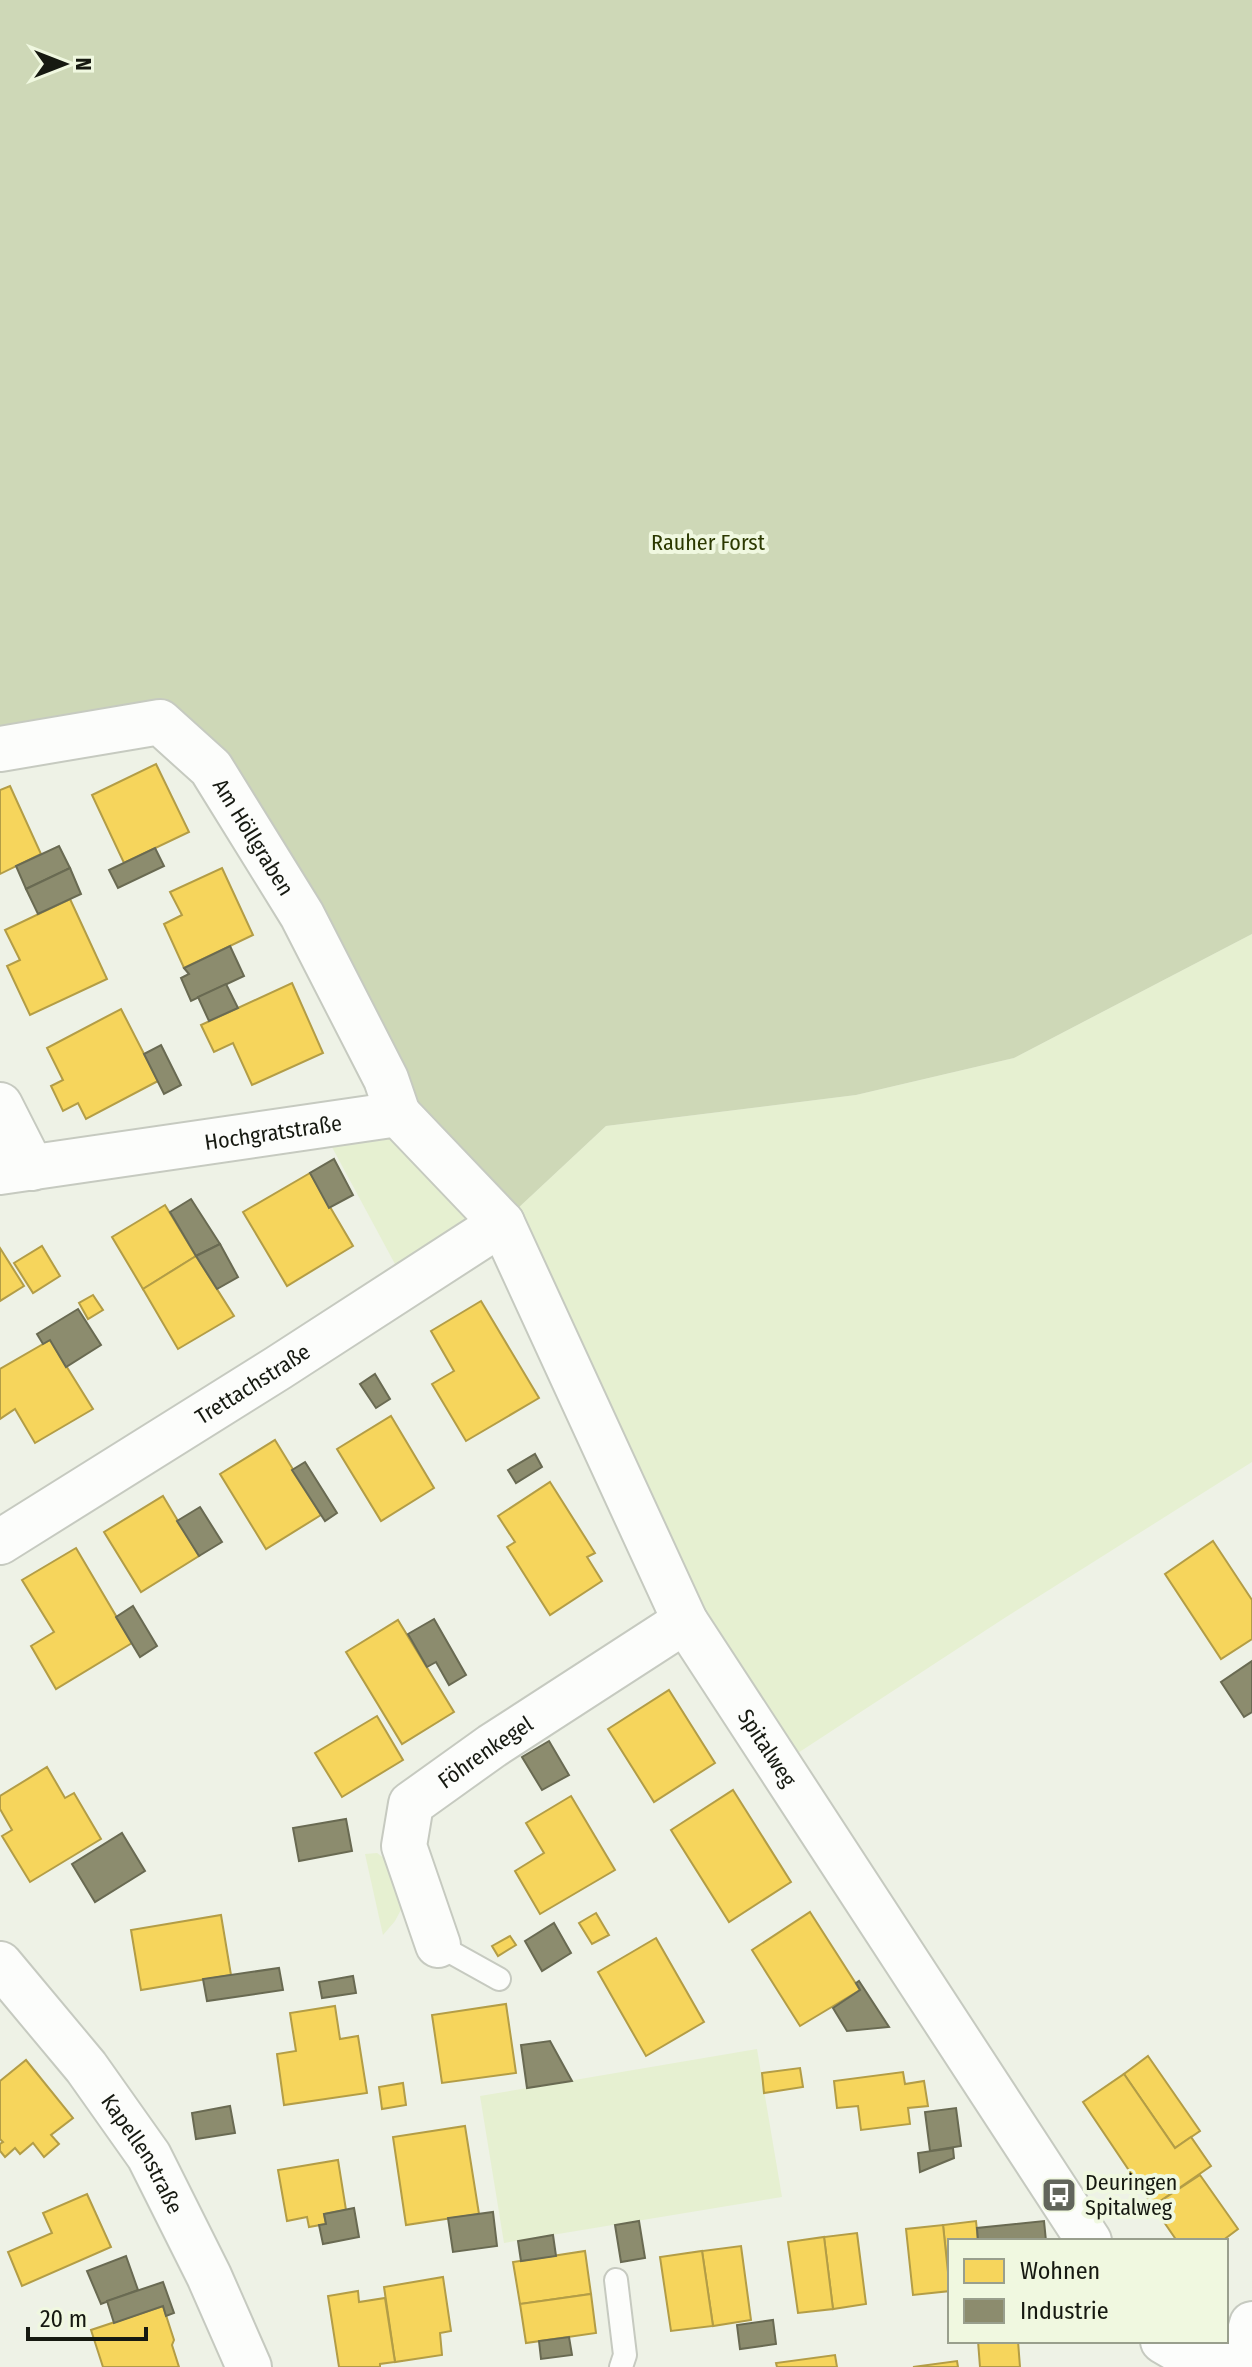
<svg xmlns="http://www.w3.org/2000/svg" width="1252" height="2367" font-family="'Fira Sans Condensed',sans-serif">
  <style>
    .green { fill: #e6f0d1 }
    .forest { fill: #ced8b7 }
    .homes { fill: #f6d55c; stroke: #b39d46; stroke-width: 2 }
    .industry { fill: #8c8c6e; stroke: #696a52; stroke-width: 2 }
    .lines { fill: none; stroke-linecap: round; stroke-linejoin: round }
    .lane-casing { stroke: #c6cac0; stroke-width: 26 }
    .street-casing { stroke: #c6cac0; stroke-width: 48 }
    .secondary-casing { stroke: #c6cac0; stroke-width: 48 }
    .lane { stroke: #fcfdfb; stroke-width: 22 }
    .street { stroke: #fcfdfb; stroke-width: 44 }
    .secondary { stroke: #fcfdfb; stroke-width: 44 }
    .labels { text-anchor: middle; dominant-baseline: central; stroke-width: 8; stroke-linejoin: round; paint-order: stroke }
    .park-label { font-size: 22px; fill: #2c3900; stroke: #f0f8e0 }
    .street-label { font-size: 22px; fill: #161911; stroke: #f0f8e0 }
    .poi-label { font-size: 22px; fill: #161911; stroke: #f0f8e0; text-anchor: start }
  </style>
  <rect width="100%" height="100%" fill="#eef2e6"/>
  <g class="green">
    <polygon points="1252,934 1252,1462 1003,1619 778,1766 502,1223 606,1126 856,1095 1014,1058"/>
    <polygon points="392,1124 486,1221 402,1277 326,1136"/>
    <polygon points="377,1853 388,1861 404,1904 395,1921 383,1935 365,1854"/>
    <polygon points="757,2049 782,2197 504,2243 480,2096"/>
  </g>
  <polygon class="forest" points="0,0 1252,0 1252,934 1014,1058 856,1095 606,1126 502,1223 398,1114 160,722 0,740"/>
  <g class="homes">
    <polygon points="156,764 189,832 124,863 92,795"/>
    <polygon points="10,786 41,854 0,874 0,790"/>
    <polygon points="222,868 253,935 184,968 164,924 182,915 170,892"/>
    <polygon points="70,899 107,979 30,1015 7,966 20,960 5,930"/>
    <polygon points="292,983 323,1053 252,1085 233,1043 214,1052 201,1025"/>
    <polygon points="121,1009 158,1081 86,1119 78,1103 63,1111 51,1086 63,1080 47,1048"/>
    <polygon points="310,1173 353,1246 287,1286 243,1212"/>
    <polygon points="165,1205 196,1256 143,1289 112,1237"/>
    <polygon points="42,1246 60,1276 33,1293 14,1263"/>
    <polygon points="0,1248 24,1286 0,1301"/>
    <polygon points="196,1256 234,1316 178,1349 143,1289"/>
    <polygon points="93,1295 103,1310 88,1319 79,1303"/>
    <polygon points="481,1301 539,1398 466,1441 432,1384 454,1371 431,1331"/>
    <polygon points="50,1340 93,1409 35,1443 15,1409 0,1419 0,1369"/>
    <polygon points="391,1416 434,1488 381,1521 337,1449"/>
    <polygon points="275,1440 321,1515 266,1549 220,1474"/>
    <polygon points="550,1482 595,1553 587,1557 602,1581 550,1615 507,1547 515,1542 498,1516"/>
    <polygon points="163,1496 199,1556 141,1592 104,1532"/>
    <polygon points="1213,1541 1252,1600 1252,1639 1221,1659 1165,1574"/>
    <polygon points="76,1548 132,1643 56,1689 31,1646 54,1632 22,1580"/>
    <polygon points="398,1620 454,1712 402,1744 346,1652"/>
    <polygon points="669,1690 715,1763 654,1802 608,1729"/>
    <polygon points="377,1716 403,1760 342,1797 315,1753"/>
    <polygon points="47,1767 65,1798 74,1793 101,1839 30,1882 2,1836 12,1830 0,1809 0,1796"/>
    <polygon points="733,1790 791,1882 729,1922 671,1830"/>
    <polygon points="571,1796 615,1870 540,1914 515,1871 544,1853 526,1823"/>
    <polygon points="810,1912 860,1990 800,2026 752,1950"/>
    <polygon points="596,1913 609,1935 592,1944 579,1923"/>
    <polygon points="221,1915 231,1975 141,1990 131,1930"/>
    <polygon points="510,1936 516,1945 498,1956 492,1946"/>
    <polygon points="656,1938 704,2022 646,2056 598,1972"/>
    <polygon points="506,2004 516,2073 442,2083 432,2015"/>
    <polygon points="335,2006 340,2039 358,2036 367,2093 284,2105 277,2054 296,2051 290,2013"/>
    <polygon points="1148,2056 1200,2131 1175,2148 1124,2074"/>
    <polygon points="26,2060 73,2118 51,2135 59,2144 44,2157 33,2143 20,2154 15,2148 5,2157 0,2151 0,2144 3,2142 0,2139 0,2081"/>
    <polygon points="800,2068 803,2087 764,2093 762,2073"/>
    <polygon points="903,2072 905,2084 924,2081 928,2106 908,2108 910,2124 861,2130 858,2106 837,2108 834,2081"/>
    <polygon points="1124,2074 1175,2148 1191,2137 1211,2166 1153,2206 1083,2102"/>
    <polygon points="403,2083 406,2105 382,2109 379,2087"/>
    <polygon points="465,2126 479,2214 406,2225 393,2137"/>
    <polygon points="338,2160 346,2210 324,2214 326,2224 309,2227 307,2217 287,2221 278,2170"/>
    <polygon points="1200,2175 1238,2229 1222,2241 1177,2241 1153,2206"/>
    <polygon points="87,2194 111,2247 22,2286 8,2252 52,2233 43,2213"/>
    <polygon points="976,2221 978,2241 950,2241 950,2290 943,2225"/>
    <polygon points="943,2225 950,2291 913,2295 906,2229"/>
    <polygon points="857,2233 866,2304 833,2309 824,2237"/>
    <polygon points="824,2237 833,2309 798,2313 788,2242"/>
    <polygon points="741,2246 751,2320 713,2326 702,2251"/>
    <polygon points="585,2251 591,2294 520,2304 513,2262"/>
    <polygon points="702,2251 713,2326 671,2331 660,2257"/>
    <polygon points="443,2277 451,2331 440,2333 442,2355 395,2362 384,2287"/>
    <polygon points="358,2291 359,2302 385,2298 395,2362 380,2364 380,2367 339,2367 328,2296"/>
    <polygon points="591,2294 596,2333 526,2343 520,2304"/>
    <polygon points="163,2306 174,2340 172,2345 179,2367 103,2367 91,2330"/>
    <polygon points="978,2341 1018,2341 1020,2367 980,2367"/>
    <polygon points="835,2355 837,2367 777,2367 776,2363"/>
    <polygon points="957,2361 958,2367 913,2367"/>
  </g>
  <g class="industry">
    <polygon points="59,846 70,868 26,889 16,866"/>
    <polygon points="155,848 164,866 118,888 109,870"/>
    <polygon points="70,868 81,894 38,914 26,889"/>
    <polygon points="230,946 244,976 191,1001 181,978 189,974 184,968"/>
    <polygon points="226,984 238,1008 209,1021 198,997"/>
    <polygon points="161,1045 181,1085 164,1094 144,1054"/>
    <polygon points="334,1159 353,1195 329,1208 310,1173"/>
    <polygon points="191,1199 220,1244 196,1256 170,1212"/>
    <polygon points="220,1244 238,1277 217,1289 196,1256"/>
    <polygon points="78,1309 101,1345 66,1367 50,1340 43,1344 37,1334"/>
    <polygon points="375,1374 390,1399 376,1408 360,1384"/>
    <polygon points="535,1454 542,1467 516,1483 508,1470"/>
    <polygon points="305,1462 337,1513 325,1521 292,1470"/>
    <polygon points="200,1507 222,1542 199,1556 177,1521"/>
    <polygon points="133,1606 157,1646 140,1657 116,1617"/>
    <polygon points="434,1619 466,1675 449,1685 436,1662 427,1667 408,1634"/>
    <polygon points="1252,1661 1252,1712 1244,1717 1221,1682"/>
    <polygon points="549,1741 569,1775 542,1790 522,1757"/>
    <polygon points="346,1819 352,1851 299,1861 293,1828"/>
    <polygon points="122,1833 145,1871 95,1902 72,1864"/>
    <polygon points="554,1923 571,1953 542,1971 525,1941"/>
    <polygon points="279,1968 283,1990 207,2001 203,1979"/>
    <polygon points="353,1976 356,1993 322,1998 319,1982"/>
    <polygon points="859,1981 889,2027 847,2031 833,2008 860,1990 856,1983"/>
    <polygon points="550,2041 572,2081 527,2088 521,2045"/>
    <polygon points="230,2106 235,2133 196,2139 192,2113"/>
    <polygon points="956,2108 961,2146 930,2151 925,2112"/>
    <polygon points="953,2148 954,2158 920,2172 918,2153"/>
    <polygon points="354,2208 359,2237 323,2244 319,2225 326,2224 324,2214"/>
    <polygon points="493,2212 497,2246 453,2252 448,2218"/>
    <polygon points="639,2221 645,2258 621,2262 615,2225"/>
    <polygon points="1044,2221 1046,2241 978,2241 977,2228"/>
    <polygon points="553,2235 556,2256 521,2261 518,2241"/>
    <polygon points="126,2256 138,2290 101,2304 87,2271"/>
    <polygon points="163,2282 174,2313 166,2316 163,2306 114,2323 107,2301"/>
    <polygon points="773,2320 776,2344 740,2349 737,2325"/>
    <polygon points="569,2337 572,2355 541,2359 539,2341"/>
  </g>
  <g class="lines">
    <defs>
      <g id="lane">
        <polyline points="438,1945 499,1979"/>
        <polyline points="616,2280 625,2355 621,2367"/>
      </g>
      <g id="street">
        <path id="s1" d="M 0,749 L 160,722 L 211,768 L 302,915 L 386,1079 L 398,1114"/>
        <polyline points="0,1105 32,1168"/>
        <path id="s2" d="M 0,1172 L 398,1114 L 502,1223 L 685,1621 L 1089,2241"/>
        <path id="s3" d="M 0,1542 L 278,1368 L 502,1223"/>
        <path id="s4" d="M 438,1945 L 404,1846 L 411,1804 L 492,1746 L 685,1621"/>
        <path id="s5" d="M 0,1964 L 86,2067 L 149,2156 L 209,2276 L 249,2367"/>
        <polyline points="1163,2341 1194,2359 1242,2359"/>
      </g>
      <polyline id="secondary" points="1243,2367 1242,2359 1252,2324"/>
    </defs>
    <use href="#lane" class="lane-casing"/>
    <use href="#street" class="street-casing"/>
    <use href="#secondary" class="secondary-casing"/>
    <use href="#lane" class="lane"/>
    <use href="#street" class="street"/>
    <use href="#secondary" class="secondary"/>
  </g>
  <defs>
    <symbol id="bus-square" viewBox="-11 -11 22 22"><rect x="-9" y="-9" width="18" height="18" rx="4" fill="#62655c" stroke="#f0f8e0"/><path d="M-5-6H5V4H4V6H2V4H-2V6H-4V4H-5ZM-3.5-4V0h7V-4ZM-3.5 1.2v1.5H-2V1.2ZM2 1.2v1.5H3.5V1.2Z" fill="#fff"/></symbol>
  </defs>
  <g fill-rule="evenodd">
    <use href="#bus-square" x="1039" y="2175" width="40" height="40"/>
  </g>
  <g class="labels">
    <g class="park-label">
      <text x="708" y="542">Rauher Forst</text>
    </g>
    <g class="street-label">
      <text stroke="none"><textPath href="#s1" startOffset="312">Am Höllgraben</textPath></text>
      <text stroke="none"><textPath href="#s2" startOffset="276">Hochgratstraße</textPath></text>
      <text stroke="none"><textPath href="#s3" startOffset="298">Trettachstraße</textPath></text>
      <text stroke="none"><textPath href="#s2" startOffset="1142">Spitalweg</textPath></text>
      <text stroke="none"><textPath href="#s4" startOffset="238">Föhrenkegel</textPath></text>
      <text stroke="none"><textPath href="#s5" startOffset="238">Kapellenstraße</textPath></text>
    </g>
    <g class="poi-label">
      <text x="1085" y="2182">Deuringen<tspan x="1085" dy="25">Spitalweg</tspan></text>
    </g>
  </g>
  <rect x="948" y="2239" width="280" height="104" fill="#f0f8e0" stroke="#999f8d" stroke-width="2"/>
  <rect x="964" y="2259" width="40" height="24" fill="#f6d55c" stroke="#999f8d" stroke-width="2"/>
  <text x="1020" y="2279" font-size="24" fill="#161911">Wohnen</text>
  <rect x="964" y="2299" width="40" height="24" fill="#8c8c6e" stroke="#999f8d" stroke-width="2"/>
  <text x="1020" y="2319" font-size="24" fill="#161911">Industrie</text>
  <g transform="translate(64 64) rotate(90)" stroke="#f0f8e0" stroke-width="6" paint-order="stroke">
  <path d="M0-6L14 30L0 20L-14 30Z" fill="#161911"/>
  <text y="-12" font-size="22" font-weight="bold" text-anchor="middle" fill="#161911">N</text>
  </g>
  <path d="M28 2327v12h118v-12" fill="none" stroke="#161911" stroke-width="4"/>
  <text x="40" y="2327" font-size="24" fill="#161911" stroke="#f0f8e0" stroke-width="6" paint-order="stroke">20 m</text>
</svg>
